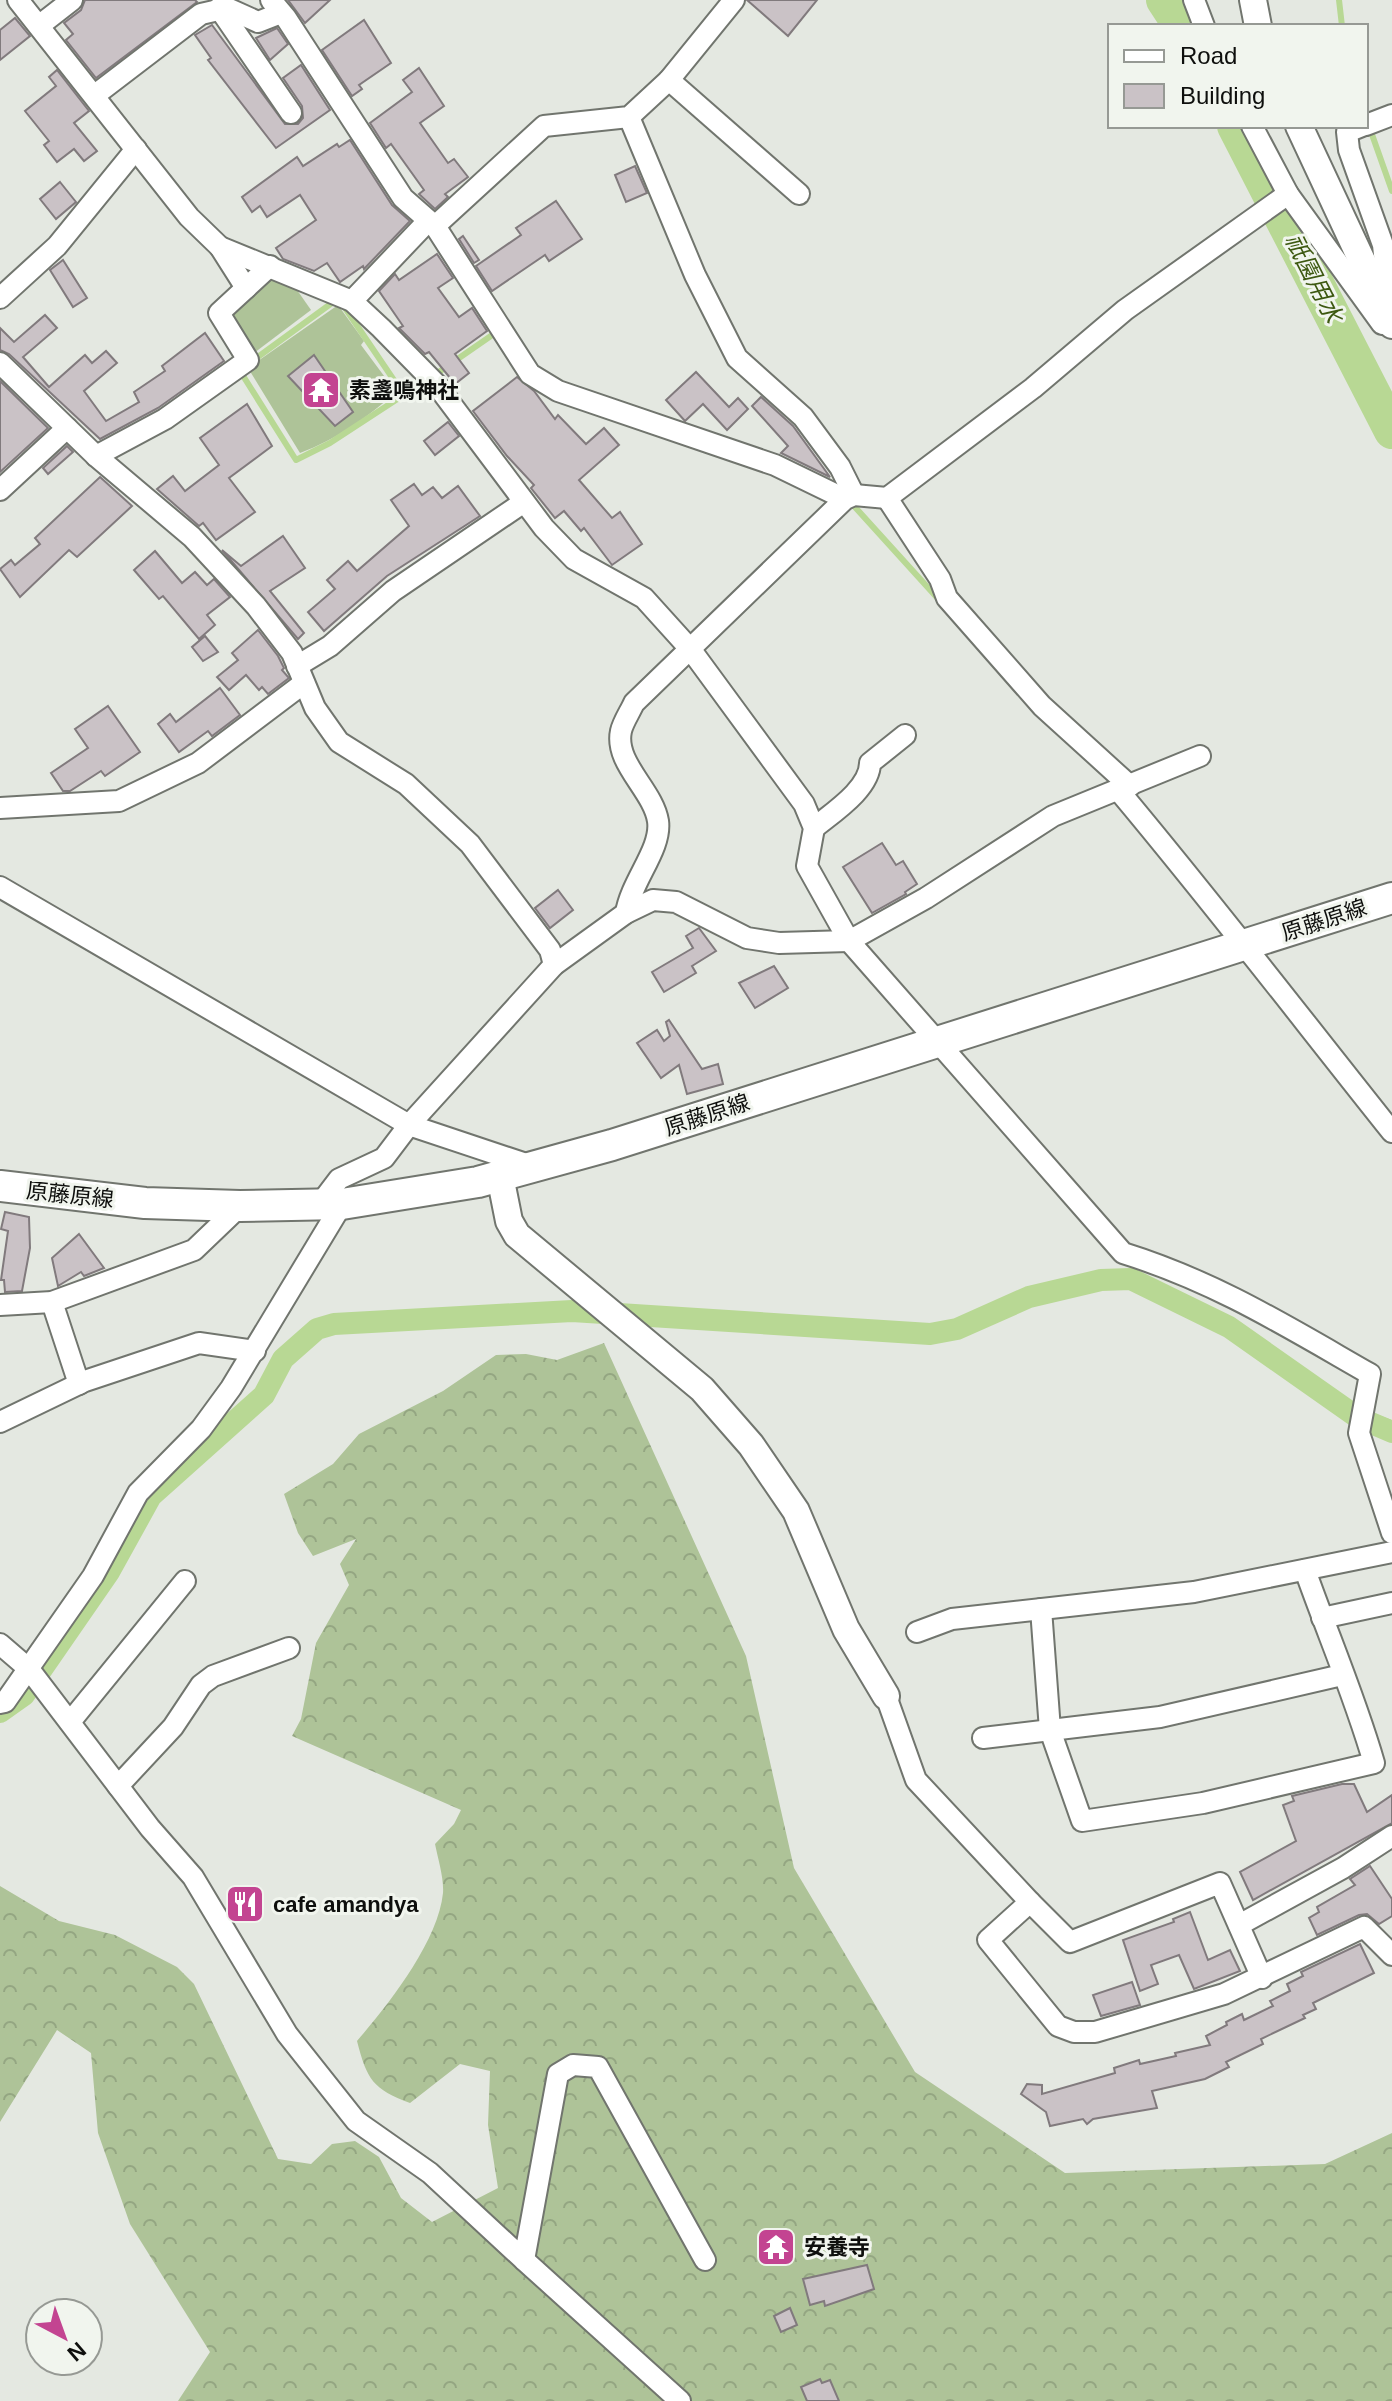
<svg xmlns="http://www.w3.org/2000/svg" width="1392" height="2401" font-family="Arial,'Noto Sans JP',sans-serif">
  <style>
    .grass { fill: #aec398 }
    .forest { fill: url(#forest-crowns) }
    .water { fill: #b8d894 }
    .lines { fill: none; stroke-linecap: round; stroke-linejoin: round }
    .stream { stroke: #b8d894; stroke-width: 6 }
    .canal { stroke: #b8d894; stroke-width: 22 }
    .river { stroke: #b8d894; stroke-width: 36 }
    .building { fill: #cac2c6; stroke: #817a7d; stroke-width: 2 }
    .minor-casing { stroke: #71756e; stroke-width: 24 }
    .tertiary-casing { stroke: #71756e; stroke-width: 30 }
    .secondary-casing { stroke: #71756e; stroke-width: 34 }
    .minor { stroke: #fff; stroke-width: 20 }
    .tertiary { stroke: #fff; stroke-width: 26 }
    .secondary { stroke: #fff; stroke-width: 30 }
    .labels { text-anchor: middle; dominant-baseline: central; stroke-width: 6; stroke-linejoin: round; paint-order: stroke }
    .poi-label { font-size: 22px; font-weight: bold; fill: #0e0f0d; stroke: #f1f5ee; text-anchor: start }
    .street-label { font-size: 22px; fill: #0e0f0d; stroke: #f1f5ee }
    .water-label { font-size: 24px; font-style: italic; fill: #3d5911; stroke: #f1f5ee }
  </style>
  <defs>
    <pattern id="forest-crowns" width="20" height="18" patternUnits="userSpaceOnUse" patternTransform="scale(2)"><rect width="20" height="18" fill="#aec398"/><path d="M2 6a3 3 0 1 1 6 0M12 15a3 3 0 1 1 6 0" fill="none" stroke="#94a682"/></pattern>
  </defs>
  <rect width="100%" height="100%" fill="#e4e8e1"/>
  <g class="grass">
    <polygon points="266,276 297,290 311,310 250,356 223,315"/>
    <path d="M 338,305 L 364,341 L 361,345 L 396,392 C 367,418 337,439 300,453 L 248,368 Z"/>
  </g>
  <path class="forest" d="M 604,1343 L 746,1656 L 794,1868 L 915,2072 L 1065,2173 L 1325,2164 L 1392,2133 L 1392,2401 L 178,2401 L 210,2352 L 130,2224 L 98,2133 L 91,2053 L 57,2030 L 0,2122 L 0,1886 L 59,1921 L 115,1935 L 177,1967 L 194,1984 L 278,2159 L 311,2164 L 332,2144 L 355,2141 L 379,2157 L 401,2198 L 432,2222 L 498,2188 L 488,2125 L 490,2071 L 460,2064 L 410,2103 C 373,2089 367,2080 357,2041 C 388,2005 438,1942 443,1893 C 444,1878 438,1859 435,1844 L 454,1824 L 461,1810 L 292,1736 L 301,1719 L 316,1643 L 349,1585 L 340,1564 L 356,1539 L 313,1556 L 298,1533 L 284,1494 L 333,1464 L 359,1434 L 443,1391 L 496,1355 L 526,1354 L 557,1360 Z"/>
  <polygon class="water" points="1370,1412 1392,1420 1392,1442 1368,1433"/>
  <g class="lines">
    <g class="stream">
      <polyline points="1183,0 1184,26"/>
      <polyline points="1339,0 1342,26"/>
      <polyline points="1369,126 1392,191"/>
      <polyline points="343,305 404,395"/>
      <polyline points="251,362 336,300"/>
      <polyline points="240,371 296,460 330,443 425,381"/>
      <polyline points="436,374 498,331"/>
      <polyline points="854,506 941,602"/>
    </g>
    <polyline class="canal" points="0,1712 24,1695 109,1572 151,1496 264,1395 283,1359 317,1329 334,1324 572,1311 930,1334 957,1329 1029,1297 1101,1280 1131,1279 1229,1327 1357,1417 1392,1432"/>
    <g class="river">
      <polyline points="1164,0 1181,26"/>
      <polyline points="1235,126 1392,431"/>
    </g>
  </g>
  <g class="building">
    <polygon points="85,0 195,0 197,2 96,78 66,40 73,34 64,23 81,10"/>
    <polygon points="288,0 330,0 305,23"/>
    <polygon points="747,0 817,0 788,36"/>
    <polygon points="15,18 30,36 0,60 0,30"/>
    <polygon points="364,20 391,63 359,85 362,89 352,96 322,50"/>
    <polygon points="212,25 285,124 298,124 303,118 302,106 283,78 301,65 330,110 276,148 208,60 211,58 195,35"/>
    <polygon points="277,28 288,44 270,60 256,38"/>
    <polygon points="419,68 444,106 420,123 448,163 454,159 468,177 445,194 448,197 435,209 419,194 424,190 391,144 386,148 370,123 412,92 403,80"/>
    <polygon points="57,70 89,111 74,123 97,151 84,161 74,149 57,162 44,145 49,141 25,111 56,86 49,77"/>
    <polygon points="350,140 392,205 410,221 364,269 363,266 340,282 327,263 314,271 283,259 276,248 316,220 300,195 267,217 260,206 252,212 242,197 297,157 303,166 337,144 339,147"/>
    <polygon points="635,166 647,193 626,202 615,175"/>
    <polygon points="60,182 76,202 56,219 40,199"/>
    <polygon points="556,201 582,239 549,261 545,255 492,291 476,266 521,235 516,228"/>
    <polygon points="463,236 479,260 474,263 459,239"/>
    <polygon points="437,254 453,278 438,288 459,317 472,308 487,331 455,354 469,373 455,384 429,352 425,354 399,328 403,326 379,291 395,274 399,280"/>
    <polygon points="63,260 87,298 73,307 50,270"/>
    <polygon points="45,315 57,328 23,357 49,387 85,355 92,363 106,351 117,363 84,391 106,421 139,402 134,392 165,371 162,366 205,333 224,361 158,408 100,439 9,354 0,350 0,328 14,342"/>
    <polygon points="314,355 353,412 335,426 288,376"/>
    <polygon points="696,372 729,407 738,398 748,409 727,430 703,404 685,421 666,400"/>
    <polygon points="517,377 534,391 555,419 558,415 586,444 604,428 619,445 579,480 612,518 620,512 642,544 612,565 584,528 581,531 564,511 555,518 531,488 534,485 507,456 473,411"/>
    <polygon points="0,381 48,428 0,472"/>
    <polygon points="761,397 793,426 830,477 781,453 788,446 752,406"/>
    <polygon points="247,404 272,446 229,478 255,512 216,540 203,523 199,526 157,489 173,476 185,491 219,465 200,438"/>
    <polygon points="448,422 459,436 435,455 424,441"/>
    <polygon points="67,446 73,452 48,474 43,468"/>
    <polygon points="100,477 132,506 77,557 69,550 20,597 0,569 11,560 15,565 40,544 35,538"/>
    <polygon points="414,484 422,495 433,487 442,498 458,486 480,516 387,576 324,631 308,612 335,589 327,580 348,561 357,571 409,526 391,500"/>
    <polygon points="283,536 305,568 270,591 304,633 298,639 222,550 241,566"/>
    <polygon points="155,551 182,583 195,572 207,585 214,579 230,597 207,615 215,625 199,639 163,596 159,599 134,570"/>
    <polygon points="258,630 278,656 284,668 282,670 289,678 268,694 262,687 259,690 246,675 229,690 217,677 238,660 232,653"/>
    <polygon points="205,636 218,652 203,661 192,647"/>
    <polygon points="220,688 240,715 212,736 208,731 179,752 158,724 170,714 176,722"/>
    <polygon points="108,706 140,752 105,776 101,771 70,791 63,791 51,773 88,748 75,729"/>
    <polygon points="882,843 896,865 903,861 917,884 905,892 906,894 872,913 843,867"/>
    <polygon points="558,890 573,910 550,928 535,908"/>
    <polygon points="699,928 716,951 692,966 696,973 664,992 652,972 693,948 686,936"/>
    <polygon points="774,966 788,988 755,1008 739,983"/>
    <polygon points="669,1020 702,1069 718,1064 723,1084 687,1094 679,1065 661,1078 637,1043 657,1030 664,1041 670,1036 666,1022"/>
    <polygon points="5,1212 29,1217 30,1248 22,1291 5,1292 4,1280 1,1280 8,1231 1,1229"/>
    <polygon points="79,1234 104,1268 84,1276 81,1272 58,1286 52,1258"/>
    <polygon points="1342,1784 1354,1784 1367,1812 1392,1795 1392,1823 1253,1900 1240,1872 1296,1841 1283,1805 1294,1801 1292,1796"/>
    <polygon points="1370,1866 1392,1899 1392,1916 1379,1924 1367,1914 1359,1915 1317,1935 1309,1918 1319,1912 1317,1907 1355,1885 1350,1879"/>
    <polygon points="1190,1912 1208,1960 1230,1950 1240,1971 1194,1989 1179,1955 1151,1965 1158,1984 1140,1991 1123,1940 1174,1922 1173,1919"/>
    <polygon points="1360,1944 1374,1973 1313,2003 1316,2009 1303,2015 1305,2018 1261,2039 1263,2044 1226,2062 1229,2067 1205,2079 1152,2091 1157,2108 1093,2119 1087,2124 1083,2119 1050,2126 1046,2112 1021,2094 1027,2084 1042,2085 1042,2094 1115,2073 1114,2068 1139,2060 1140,2064 1176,2056 1175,2053 1210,2045 1206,2036 1227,2025 1226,2022 1242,2014 1244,2020 1273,2006 1270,2001 1290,1991 1287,1984 1303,1976 1301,1972"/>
    <polygon points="1132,1982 1140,2005 1101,2016 1093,1995"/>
    <polygon points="867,2265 874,2289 825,2306 824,2301 810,2305 803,2279"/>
    <polygon points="790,2308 797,2325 781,2332 774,2316"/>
    <polygon points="820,2379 822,2383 830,2380 839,2401 807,2401 801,2387"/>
  </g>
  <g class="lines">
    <defs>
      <g id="minor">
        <path d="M 18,0 L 189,217 L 220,247 L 352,301 L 381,328 L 436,384 L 544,528 L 574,559 L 644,598 L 691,650 L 804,804 L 814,828 L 807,866 L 849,941 L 1123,1253 C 1216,1282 1286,1326 1370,1374 L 1359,1433 L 1392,1533"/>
        <polyline points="271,0 286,18 403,198 435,226 530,374 558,391 775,465 845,499"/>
        <polyline points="1194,0 1204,26"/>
        <polyline points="219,8 291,113"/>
        <polyline points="40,25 72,0"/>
        <polyline points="669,80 799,194"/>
        <polyline points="95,95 201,14 227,8 258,22 281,13"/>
        <polyline points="629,117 695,275 737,358 803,417 840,467 854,495"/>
        <polyline points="1366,125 1392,115"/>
        <polyline points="1252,126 1288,194 1382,324"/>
        <polyline points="1362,126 1347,132 1349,150 1383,245 1390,309"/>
        <polyline points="435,226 544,126 629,117 669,80 734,0"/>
        <polyline points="220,247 246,288"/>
        <polyline points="0,298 57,246 136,149"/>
        <polyline points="352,301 428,221"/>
        <polyline points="0,363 96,456 192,537 256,606 292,653 315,708 339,742 406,784 470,844 550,950 554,965"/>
        <polyline points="96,456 165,419 248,360 219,313 270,266"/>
        <polyline points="0,490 67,428"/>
        <polyline points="887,498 940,579 947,598 1042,706 1130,786"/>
        <polyline points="297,666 330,646 393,591 524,502"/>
        <path d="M 1119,791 C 1213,903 1301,1018 1392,1132"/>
        <polyline points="0,808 119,801 198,763 304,683"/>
        <path d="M 814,828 C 832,813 870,789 870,763 L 905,735"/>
        <polyline points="0,887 409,1125 532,1166"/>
        <path d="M 626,913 C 631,881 662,849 658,821 C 653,790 614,763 621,731 C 623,722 630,712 634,703 L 845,499 L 854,495 L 887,498 L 1033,388 L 1125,310 L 1288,194"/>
        <polyline points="320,1204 339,1179 384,1158 409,1125 554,965 626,913 653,900 676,902 747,938 779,943 849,941 926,898 1053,816 1200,756"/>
        <polyline points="52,1302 79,1384"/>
        <polyline points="0,1305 52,1302 194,1250 240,1206"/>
        <polyline points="0,1422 85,1381 199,1343 255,1351"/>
        <path d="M 1041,1609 L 1050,1730 L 1082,1821 L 1203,1803 L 1374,1763 C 1355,1697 1328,1635 1305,1570"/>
        <polyline points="1322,1618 1392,1603"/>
        <polyline points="917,1632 952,1619 1194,1592 1392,1552"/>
        <polyline points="0,1644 29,1669 150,1828 193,1877 287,2034 356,2121 430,2173 524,2260 558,2074 573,2065 598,2067 705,2260"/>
        <polyline points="886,1696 916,1780 1030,1902 988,1940 1058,2026 1074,2032 1095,2032 1224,1994 1364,1927 1392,1955"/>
        <polyline points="0,1703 5,1702 93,1576 138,1493 201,1429 231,1388 342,1204"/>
        <polyline points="70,1722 185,1581"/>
        <polyline points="983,1738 1160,1717 1342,1675"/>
        <polyline points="118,1786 173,1727 201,1685 213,1676 289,1648"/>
        <polyline points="1030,1902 1070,1942 1220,1883 1262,1978"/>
        <polyline points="1239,1925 1343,1868 1392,1836"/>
        <polyline points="524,2260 680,2401"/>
      </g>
      <g id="tertiary">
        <polyline points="1253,0 1258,26"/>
        <polyline points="1299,126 1392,325"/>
        <polyline points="500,1176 509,1221 517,1235 702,1389 751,1445 796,1511 846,1629 886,1696"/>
      </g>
      <polyline id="secondary" points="0,1186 145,1203 240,1206 342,1204 478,1182 612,1145 1392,898"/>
    </defs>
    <use href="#minor" class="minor-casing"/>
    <use href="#tertiary" class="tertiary-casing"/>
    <use href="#secondary" class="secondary-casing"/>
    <use href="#minor" class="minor"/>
    <use href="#tertiary" class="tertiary"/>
    <use href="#secondary" class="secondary"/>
  </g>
  <defs>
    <symbol id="temple-square" viewBox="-11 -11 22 22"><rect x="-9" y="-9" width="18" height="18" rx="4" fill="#c34491" stroke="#f1f5ee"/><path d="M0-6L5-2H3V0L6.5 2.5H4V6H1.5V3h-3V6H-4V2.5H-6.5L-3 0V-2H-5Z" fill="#fff"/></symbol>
    <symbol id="restaurant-square" viewBox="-11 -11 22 22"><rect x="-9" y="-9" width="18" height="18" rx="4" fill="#c34491" stroke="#f1f5ee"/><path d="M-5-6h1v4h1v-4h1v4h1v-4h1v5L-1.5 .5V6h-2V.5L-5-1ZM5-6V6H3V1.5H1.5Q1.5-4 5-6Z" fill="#fff"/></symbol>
  </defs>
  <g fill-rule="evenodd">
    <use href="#temple-square" x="299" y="368" width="44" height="44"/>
    <use href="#restaurant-square" x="223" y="1882" width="44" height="44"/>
    <use href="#temple-square" x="754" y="2225" width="44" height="44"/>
  </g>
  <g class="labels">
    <g class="poi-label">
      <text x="349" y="390">素盞鳴神社</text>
      <text x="273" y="1904">cafe amandya</text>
      <text x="804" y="2247">安養寺</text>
    </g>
    <g class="street-label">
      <text transform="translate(1324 920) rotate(-18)">原藤原線</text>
      <text transform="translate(707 1115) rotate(-18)">原藤原線</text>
      <text transform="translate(70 1195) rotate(6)">原藤原線</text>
    </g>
    <g class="water-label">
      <text transform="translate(1314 278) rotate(63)">祇園用水</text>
    </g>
  </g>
  <rect x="1108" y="24" width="260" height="104" fill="#f1f5ee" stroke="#969994" stroke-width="2"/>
  <rect x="1124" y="50" width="40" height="12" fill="#ffffff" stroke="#969994" stroke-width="2"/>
  <text x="1180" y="64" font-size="24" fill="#0e0f0d">Road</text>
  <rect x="1124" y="84" width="40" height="24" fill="#cac2c6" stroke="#969994" stroke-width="2"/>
  <text x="1180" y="104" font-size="24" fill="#0e0f0d">Building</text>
  <g transform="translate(64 2337) rotate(139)"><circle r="38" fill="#f1f5ee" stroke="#969994" stroke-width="2"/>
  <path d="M0-6L14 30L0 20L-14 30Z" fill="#c34491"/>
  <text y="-12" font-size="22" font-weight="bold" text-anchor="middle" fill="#0e0f0d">N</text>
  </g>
</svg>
